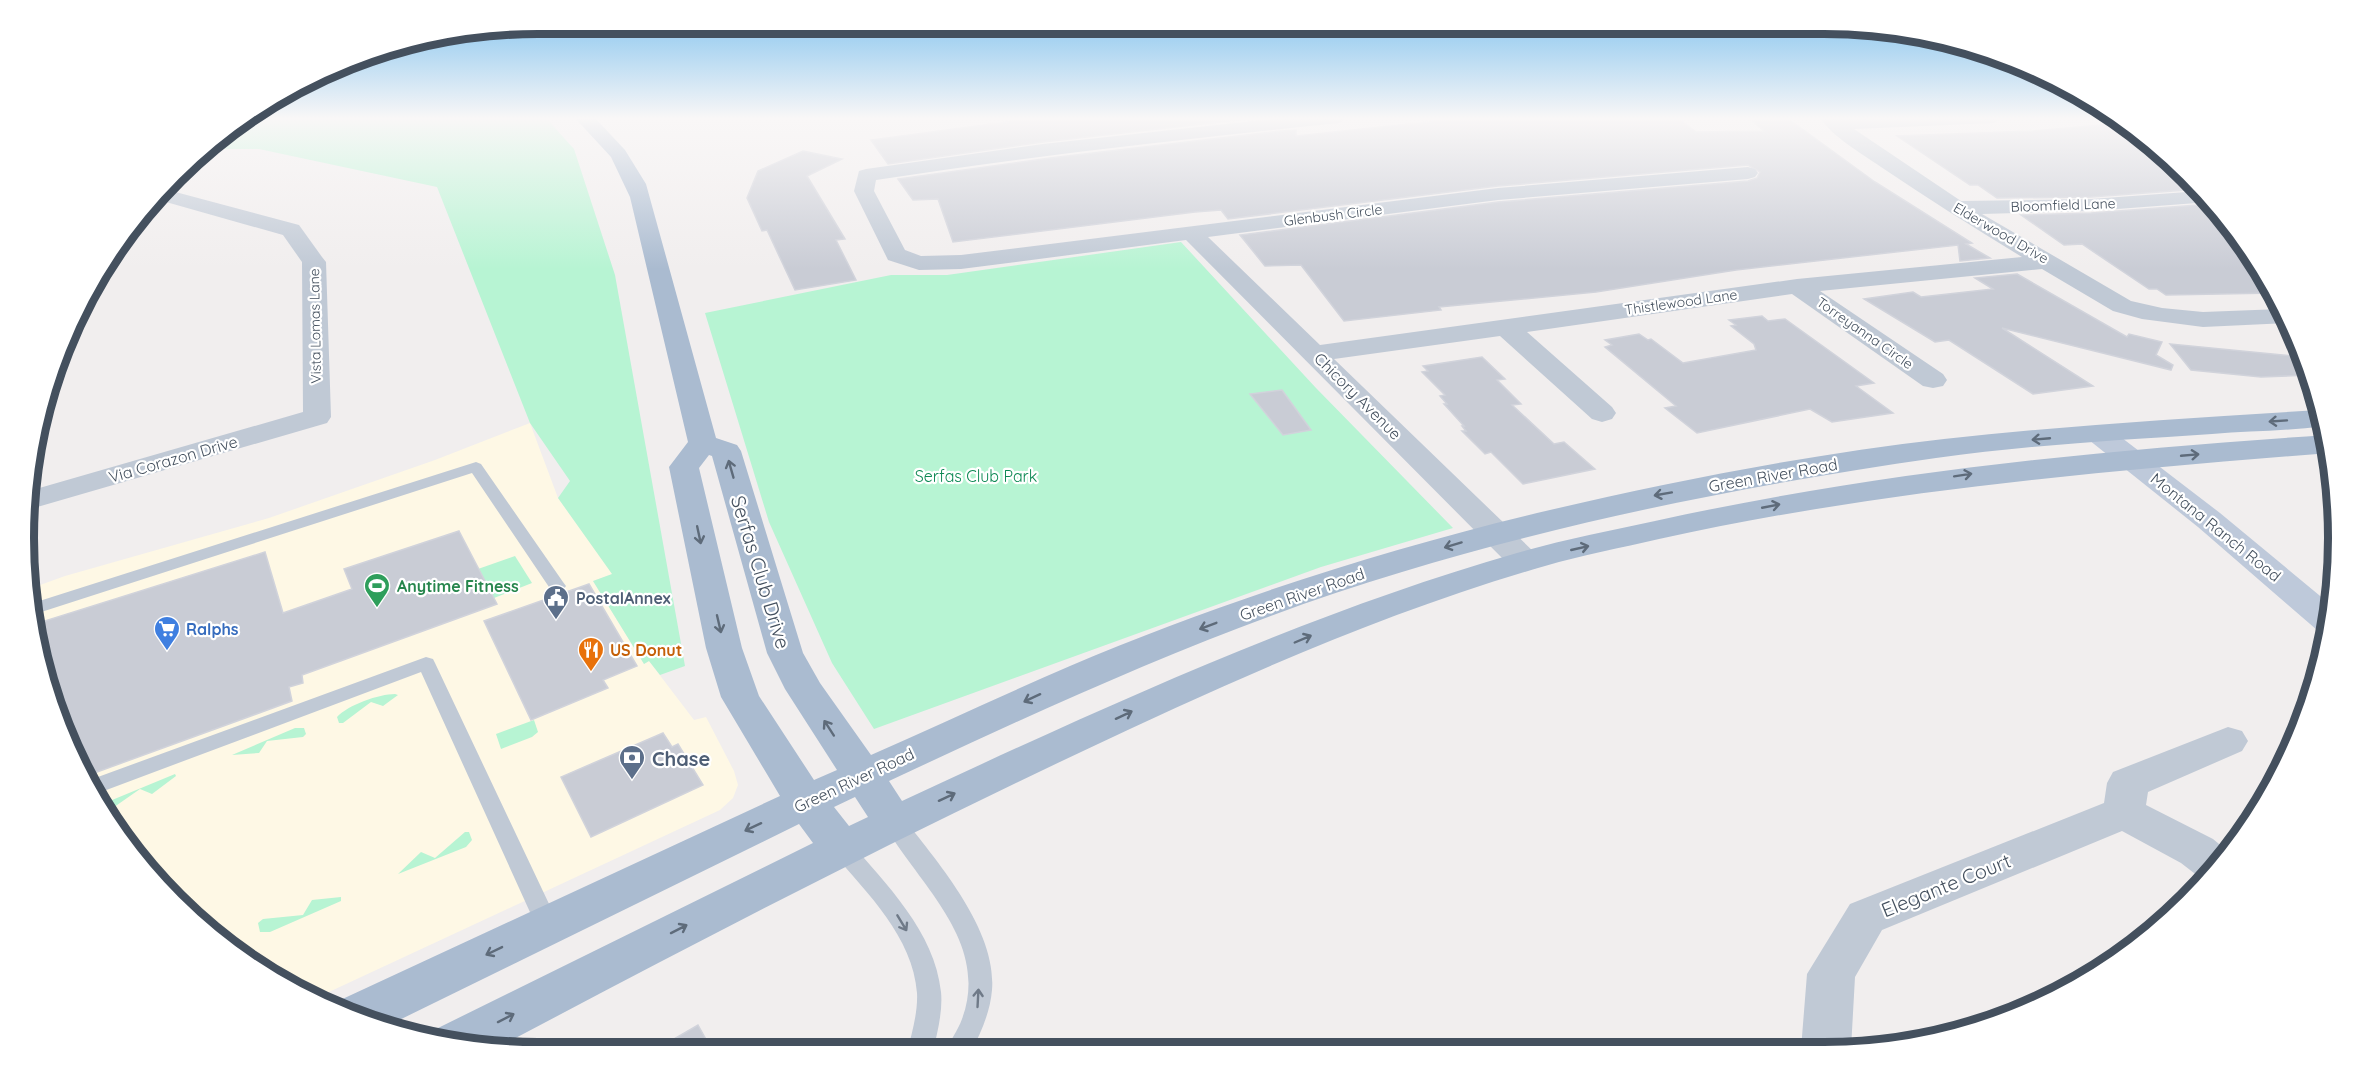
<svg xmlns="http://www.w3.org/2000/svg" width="2362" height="1077" font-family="Quicksand,sans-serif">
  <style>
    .commercial { fill: #fef8e5 }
    .green { fill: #b7f4d3 }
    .building { fill: #c9ccd5; stroke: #d1d3db; stroke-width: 1.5 }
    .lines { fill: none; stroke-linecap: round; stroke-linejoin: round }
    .lane { fill: #c0c9d5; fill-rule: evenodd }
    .street { fill: #c0c9d5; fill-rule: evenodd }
    .secondary { fill: #bec9da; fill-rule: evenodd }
    .primary { fill: #aabbd0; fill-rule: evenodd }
    .oneway { stroke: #5e6b7a }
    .oneway2 { stroke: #6f7a88 }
    .labels { text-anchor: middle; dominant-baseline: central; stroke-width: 4.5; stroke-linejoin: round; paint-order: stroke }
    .far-street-label { font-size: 14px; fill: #44505e; stroke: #fff }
    .street-label { font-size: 16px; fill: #44505e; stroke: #fff }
    .park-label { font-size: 16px; fill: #0c8853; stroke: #fff }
    .leisure-label { font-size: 16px; font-weight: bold; fill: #27864d; stroke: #fff; text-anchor: start }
    .service-label { font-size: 16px; font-weight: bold; fill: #4e5e75; stroke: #fff; text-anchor: start }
    .shop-label { font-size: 16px; font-weight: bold; fill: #366cbe; stroke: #fff; text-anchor: start }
    .food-label { font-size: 16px; font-weight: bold; fill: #c56008; stroke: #fff; text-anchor: start }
    .near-street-label { font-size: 20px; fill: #44505e; stroke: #fff }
    .near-service-label { font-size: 20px; font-weight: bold; fill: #4e5e75; stroke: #fff; text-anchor: start }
    .rim { fill: none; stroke: #44505e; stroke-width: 8 }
  </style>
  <rect width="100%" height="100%" fill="#f1eeee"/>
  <polygon class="commercial" points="530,423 558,498 613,574 593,581 644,664 649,661 694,720 706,717 734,771 738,785 733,798 720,810 316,998 200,926 93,795 34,639 29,589 65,576 269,518 435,460"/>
  <g class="green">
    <polygon points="246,118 546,118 574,149 615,275 685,666 660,675 649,661 644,664 593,581 612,574 558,498 570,481 530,423 437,187 259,149 203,149"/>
    <polygon points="1181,242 1316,388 1453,528 1321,567 874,729 832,663 769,522 705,313 891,275 947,275"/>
    <polygon points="515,556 532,583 494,598 478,569"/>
    <path d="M 395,694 L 398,695 L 383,706 L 371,702 L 343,723 L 339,723 L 337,717 C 348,705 379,694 395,694 Z"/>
    <polygon points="534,720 538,732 532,737 501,749 496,734"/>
    <polygon points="295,728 304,728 306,734 303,737 267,741 259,753 232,755"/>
    <polygon points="175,774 176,776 152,794 140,789 107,812 100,805"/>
    <polygon points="465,832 469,832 472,840 466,847 398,874 421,852 435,858"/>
    <polygon points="341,897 341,901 270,932 260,932 258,923 263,919 303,915 312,900"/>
  </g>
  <g class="building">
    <polygon points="1037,118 1255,118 1043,142 888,164 871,140"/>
    <polygon points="1466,118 1678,118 1696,132 1764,131 1749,118 1787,118 1875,182 1972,243 1966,244 1990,258 1960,261 1958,245 1736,270 1596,292 1439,307 1441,310 1344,321 1301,265 1265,266 1240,235 1498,202 1748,181 1757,178 1760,172 1748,165 1498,186 1228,219 1221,210 1195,212 953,242 938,199 913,200 898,179 1050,158 1281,131 1296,130 1296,136"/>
    <polygon points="2124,123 2187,174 2199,189 2091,197 1997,198 1978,185 1970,185 1897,136 2033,131"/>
    <polygon points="803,151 842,159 807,176 845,239 836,240 856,280 795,290 767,230 762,231 747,198 758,171"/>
    <polygon points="2211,204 2239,237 2229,238 2251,252 2273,293 2166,295 2157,289 2149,289 2082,244 2064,245 2021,215 2091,213"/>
    <polygon points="2017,274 2127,337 2129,334 2162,342 2156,355 2173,365 2171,370 2002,328 2093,386 2033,394 1949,340 1935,342 1864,299 1913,292 1921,297 1993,289 1975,278"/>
    <polygon points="1762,316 1768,321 1785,319 1874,383 1856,386 1893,413 1832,422 1810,409 1697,433 1665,408 1676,406 1605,347 1612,345 1605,340 1639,334 1648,340 1651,339 1683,363 1756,350 1754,344 1731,326 1736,325 1729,320"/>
    <polygon points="2170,344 2304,357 2309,375 2261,377 2191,370"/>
    <polygon points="1482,357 1505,379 1497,380 1521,404 1512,405 1554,444 1564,442 1595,469 1523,484 1491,452 1485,454 1462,431 1466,431 1462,426 1464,426 1444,404 1447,404 1440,396 1445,395 1422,372 1428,371 1423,366"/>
    <polygon points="1282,390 1311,430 1283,435 1250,394"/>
    <polygon points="459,531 497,604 302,675 303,683 289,687 292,701 86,776 34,639 32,625 265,552 283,613 352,589 344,569"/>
    <polygon points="589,584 637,666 603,680 608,688 531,720 484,621"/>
    <polygon points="663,733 672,747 678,744 703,785 591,837 561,777"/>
    <polygon points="698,1025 713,1052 650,1053"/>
  </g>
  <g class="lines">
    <g class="lane">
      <polygon points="476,462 481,464 563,582 566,586 563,590 551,590 472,473 32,615 30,604"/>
      <polygon points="426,657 433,659 435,663 559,925 555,932 547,935 539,932 421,672 93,795 87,781"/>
      <path d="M 894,814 L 902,816 C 937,862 997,929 992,990 C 990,1013 981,1032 971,1052 L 945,1052 C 950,1041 958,1030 962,1019 C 991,940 916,883 883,822 L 886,816 Z"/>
      <path d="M 841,838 L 849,841 C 886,884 935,932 941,992 C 943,1012 937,1033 933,1052 L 907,1052 C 912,1033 918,1012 917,993 C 913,937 867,893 833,853 L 830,847 L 833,841 Z"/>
    </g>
    <g class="street">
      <path d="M 1280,118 L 1348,118 L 1339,123 C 1184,139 1030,156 876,180 L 874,191 L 905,250 L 921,256 L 961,255 L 1498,188 L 1748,167 L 1755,169 L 1758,173 L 1755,177 L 1748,179 L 1498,200 L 1208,237 L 1320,345 L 1797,279 L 2022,257 C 1974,228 1927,198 1881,167 C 1861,153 1834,138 1820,118 L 2003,118 L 1994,123 L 1854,129 L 1961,201 L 2091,199 L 2201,191 L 2210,202 L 2091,211 L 1982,214 L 2131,301 L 2162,308 L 2203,312 L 2281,309 L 2289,323 L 2203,327 L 2142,319 L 2113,311 L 2042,269 L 1820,291 L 1943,374 L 1947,380 L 1943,386 L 1933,388 L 1923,386 L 1792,294 L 1527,332 L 1612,407 L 1616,413 L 1612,419 L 1602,422 L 1592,419 L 1500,336 L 1334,359 L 1536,554 L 1541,561 L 1536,568 L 1524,571 L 1512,568 L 1186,240 L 961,269 L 919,270 L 888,260 L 854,191 L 859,171 L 866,169 L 1043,144 Z"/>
      <polygon points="168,190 299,225 322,257 326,262 331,417 327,423 27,510 29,491 303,412 302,262 283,235 159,200"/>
      <polygon points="2228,727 2242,731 2248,741 2242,751 2148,792 2146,805 2213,839 2230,853 2203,880 2181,863 2122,831 1882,930 1855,977 1851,1049 1801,1049 1807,974 1850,904 2104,803 2107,783 2113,772"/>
    </g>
    <polygon class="secondary" points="2099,425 2109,428 2220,513 2331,605 2329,633 2317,630 2198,527 2089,440 2084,434 2089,428"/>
    <path class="primary" d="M 575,118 L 595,118 L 625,150 L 646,184 L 716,438 L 737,445 L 741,451 L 803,653 L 820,683 L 871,755 C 937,726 1003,695 1070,666 C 1220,602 1392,547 1550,510 C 1679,480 1812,454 1944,439 C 2068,425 2194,418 2319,410 L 2324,426 C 2288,431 2250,431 2212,434 C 2121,440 2027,445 1936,458 C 1755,484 1577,519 1402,572 C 1224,625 1056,703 889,781 L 902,801 C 1102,708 1305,614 1517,553 C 1562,540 1609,531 1655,521 C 1877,472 2101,450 2327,435 L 2330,453 C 2104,471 1881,490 1659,539 C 1621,548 1582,555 1545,566 C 1385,612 1231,681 1081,752 C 883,845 689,946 495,1049 L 438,1043 L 431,1041 L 436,1029 L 813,843 L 799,824 L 385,1027 L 342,1014 L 333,1009 L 336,1002 L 780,796 L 721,697 L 706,648 L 669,467 L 688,442 L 630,197 L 611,157 ZM 709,455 L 712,456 L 767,653 L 785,689 L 837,770 L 814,780 L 759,696 L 742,648 L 699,468 ZM 855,797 L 868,817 L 849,826 L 834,807 Z"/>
  </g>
  <defs><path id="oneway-shaft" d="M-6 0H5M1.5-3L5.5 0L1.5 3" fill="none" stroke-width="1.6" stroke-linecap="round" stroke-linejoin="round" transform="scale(1.5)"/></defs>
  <g class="oneway">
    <use href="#oneway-shaft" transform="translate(2278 421) rotate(176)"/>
    <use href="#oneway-shaft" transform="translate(2041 439) rotate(175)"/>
    <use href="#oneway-shaft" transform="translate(2190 455) rotate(-5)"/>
    <use href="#oneway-shaft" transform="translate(731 469) rotate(-106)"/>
    <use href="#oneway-shaft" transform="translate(1963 475) rotate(-9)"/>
    <use href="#oneway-shaft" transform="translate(1663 494) rotate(170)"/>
    <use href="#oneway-shaft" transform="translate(1771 506) rotate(-11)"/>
    <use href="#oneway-shaft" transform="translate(699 535) rotate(78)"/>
    <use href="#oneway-shaft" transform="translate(1453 545) rotate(163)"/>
    <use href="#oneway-shaft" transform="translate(1580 548) rotate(-13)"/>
    <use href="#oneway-shaft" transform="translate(719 624) rotate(77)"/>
    <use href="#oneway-shaft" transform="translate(1208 626) rotate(159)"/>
    <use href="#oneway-shaft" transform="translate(1303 639) rotate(-23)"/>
    <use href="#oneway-shaft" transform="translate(1032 698) rotate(155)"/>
    <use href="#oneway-shaft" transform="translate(1124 715) rotate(-25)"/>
    <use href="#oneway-shaft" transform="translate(829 728) rotate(-123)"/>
    <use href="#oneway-shaft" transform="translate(947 797) rotate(-25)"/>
    <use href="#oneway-shaft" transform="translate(753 827) rotate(155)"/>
    <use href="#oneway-shaft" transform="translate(679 929) rotate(-27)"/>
    <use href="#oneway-shaft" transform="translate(494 951) rotate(154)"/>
    <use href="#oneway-shaft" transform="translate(506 1018) rotate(-27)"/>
  </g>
  <g class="oneway2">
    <use href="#oneway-shaft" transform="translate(902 923) rotate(59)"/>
    <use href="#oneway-shaft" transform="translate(978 998) rotate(-87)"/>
  </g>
  <linearGradient id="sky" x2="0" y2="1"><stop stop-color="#7ec1ee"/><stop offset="0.44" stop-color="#f9f7f7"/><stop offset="1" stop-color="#f9f7f7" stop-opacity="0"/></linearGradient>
  <rect width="2362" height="269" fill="url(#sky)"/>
  <defs>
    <symbol id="stadium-pin" viewBox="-11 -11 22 30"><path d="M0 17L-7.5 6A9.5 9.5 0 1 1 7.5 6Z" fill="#2e9e5b" stroke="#fff"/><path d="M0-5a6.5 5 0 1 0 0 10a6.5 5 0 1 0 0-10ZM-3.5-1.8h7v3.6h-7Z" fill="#fff"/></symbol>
    <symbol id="civic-pin" viewBox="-11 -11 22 30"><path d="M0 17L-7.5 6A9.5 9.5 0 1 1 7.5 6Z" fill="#5c6f8a" stroke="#fff"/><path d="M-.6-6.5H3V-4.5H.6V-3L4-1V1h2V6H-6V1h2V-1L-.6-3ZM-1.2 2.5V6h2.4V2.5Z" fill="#fff"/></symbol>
    <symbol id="supermarket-pin" viewBox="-11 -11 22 30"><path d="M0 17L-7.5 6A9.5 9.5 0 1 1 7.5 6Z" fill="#3f7fe0" stroke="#fff"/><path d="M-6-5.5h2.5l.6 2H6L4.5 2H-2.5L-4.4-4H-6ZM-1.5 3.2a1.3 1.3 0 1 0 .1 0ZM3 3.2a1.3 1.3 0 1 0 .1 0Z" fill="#fff"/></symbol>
    <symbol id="restaurant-pin" viewBox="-11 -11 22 30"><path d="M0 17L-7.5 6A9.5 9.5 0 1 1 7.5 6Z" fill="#e8710a" stroke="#fff"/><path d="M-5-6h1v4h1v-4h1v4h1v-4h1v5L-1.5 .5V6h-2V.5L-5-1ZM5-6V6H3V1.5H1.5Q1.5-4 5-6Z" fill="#fff"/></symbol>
    <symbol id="bank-pin" viewBox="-11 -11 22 30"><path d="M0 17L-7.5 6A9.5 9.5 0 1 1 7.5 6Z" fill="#5c6f8a" stroke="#fff"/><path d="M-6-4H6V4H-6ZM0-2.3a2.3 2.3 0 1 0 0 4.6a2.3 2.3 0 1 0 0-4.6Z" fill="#fff"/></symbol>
  </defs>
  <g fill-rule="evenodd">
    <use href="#stadium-pin" x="362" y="571" width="30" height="40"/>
    <use href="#civic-pin" x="541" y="583" width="30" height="40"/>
    <use href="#supermarket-pin" x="152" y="614" width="30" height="40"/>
    <use href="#restaurant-pin" x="576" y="635" width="30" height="40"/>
    <use href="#bank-pin" x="617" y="743" width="30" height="40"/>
  </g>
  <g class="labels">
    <g class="far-street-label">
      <text transform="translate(2063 205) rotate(-2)">Bloomfield Lane</text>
      <text transform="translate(1333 215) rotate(-7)">Glenbush Circle</text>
      <text transform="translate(2001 233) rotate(30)">Elderwood Drive</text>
      <text transform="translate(1681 302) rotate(-8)">Thistlewood Lane</text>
      <text transform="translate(315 326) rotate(-91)">Vista Lomas Lane</text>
      <text transform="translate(1865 333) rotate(35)">Torreyanna Circle</text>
    </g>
    <g class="street-label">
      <text transform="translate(1358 396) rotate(45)">Chicory Avenue</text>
      <text transform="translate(173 459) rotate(-16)">Via Corazon Drive</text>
      <text transform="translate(1773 475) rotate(-10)">Green River Road</text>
      <text transform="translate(2216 527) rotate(39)">Montana Ranch Road</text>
      <text transform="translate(1302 594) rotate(-19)">Green River Road</text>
      <text transform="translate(854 780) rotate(-25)">Green River Road</text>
    </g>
    <g class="park-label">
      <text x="976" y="476">Serfas Club Park</text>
    </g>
    <g class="leisure-label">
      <text x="397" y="586">Anytime Fitness</text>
    </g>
    <g class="service-label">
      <text x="576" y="598">PostalAnnex</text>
    </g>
    <g class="shop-label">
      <text x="186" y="629">Ralphs</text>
    </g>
    <g class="food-label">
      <text x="610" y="650">US Donut</text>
    </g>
    <g class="near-street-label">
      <text transform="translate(761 572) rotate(73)">Serfas Club Drive</text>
      <text transform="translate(1946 885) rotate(-22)">Elegante Court</text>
    </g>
    <g class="near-service-label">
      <text x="652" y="758">Chase</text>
    </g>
  </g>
  <path d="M0 0H2362V1077H0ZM538 34H1824A504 504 0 0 1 2328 538V538A504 504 0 0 1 1824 1042H538A504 504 0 0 1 34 538V538A504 504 0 0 1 538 34Z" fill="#fff" fill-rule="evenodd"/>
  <path class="rim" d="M538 34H1824A504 504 0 0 1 2328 538V538A504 504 0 0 1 1824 1042H538A504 504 0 0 1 34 538V538A504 504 0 0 1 538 34Z"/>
</svg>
